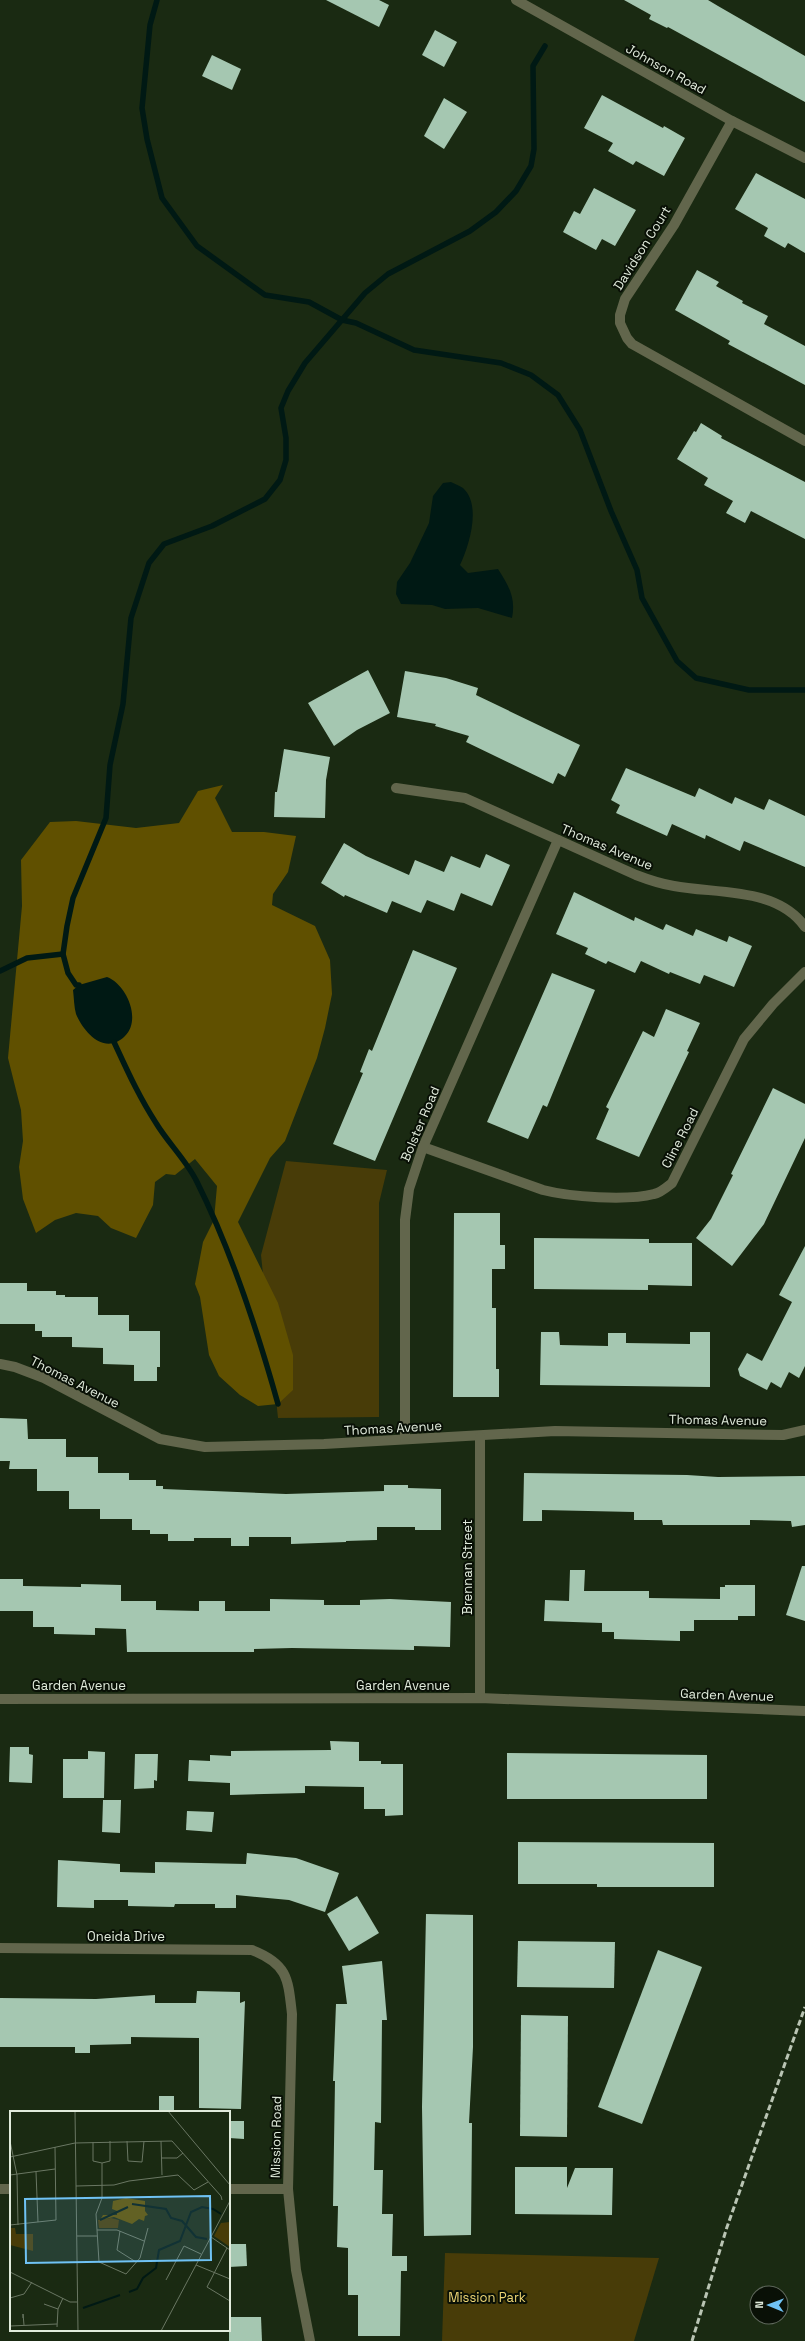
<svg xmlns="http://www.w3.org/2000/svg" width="805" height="2341" font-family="'Space Grotesk',sans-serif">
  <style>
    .green { fill: #483c08 }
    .forest { fill: #605000 }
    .water { fill: #001914 }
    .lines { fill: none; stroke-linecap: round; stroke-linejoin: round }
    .stream { stroke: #001914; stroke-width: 5.5 }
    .building { fill: #a5c7b1 }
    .minor { stroke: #62664c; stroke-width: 10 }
    .tertiary { stroke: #62664c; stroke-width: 10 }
    .rail { stroke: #bac5b4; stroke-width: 3; stroke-dasharray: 6 3; stroke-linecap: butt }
    .labels { text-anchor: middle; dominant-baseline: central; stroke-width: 4; stroke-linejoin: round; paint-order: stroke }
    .street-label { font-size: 13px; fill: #e1ebdc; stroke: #091006 }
    .park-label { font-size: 13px; fill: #ecd474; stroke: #091006 }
    .inset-river { fill: none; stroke: #001914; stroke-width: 2 }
    .inset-road { fill: none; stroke: #6a7763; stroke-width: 1 }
    .view { fill: #6fc2f4; fill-opacity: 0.15; stroke: #6fc2f4; stroke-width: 2 }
    .inset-edge { fill: none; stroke: #e1ebdc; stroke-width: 2 }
  </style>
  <rect width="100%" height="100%" fill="#1a2a12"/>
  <g class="green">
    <polygon points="286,1161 387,1170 379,1203 379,1417 278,1418 261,1255"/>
    <polygon points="445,2253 659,2258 634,2341 442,2341"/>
  </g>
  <polygon class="forest" points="223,785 215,798 232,832 264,832 296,836 288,872 273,894 272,905 315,926 330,960 332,994 325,1028 317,1058 285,1141 270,1158 238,1222 278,1303 293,1355 293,1390 278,1404 258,1406 240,1395 219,1376 209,1355 200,1297 195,1284 203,1242 214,1220 217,1186 195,1159 175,1175 166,1174 155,1182 153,1205 136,1238 111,1228 98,1216 76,1213 55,1220 36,1233 23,1199 19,1167 23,1141 21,1110 8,1058 22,906 21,860 50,822 76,821 136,828 179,823 198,791"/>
  <g class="water">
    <path d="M 451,482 C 455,484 460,486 463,488 C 482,505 469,546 460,565 L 468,573 L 498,569 C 509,586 516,598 512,618 L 478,608 L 445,609 L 432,605 L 401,604 L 396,594 L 397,582 L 410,563 L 429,523 L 433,496 L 443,483 Z"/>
    <path d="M 107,977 C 126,984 142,1019 125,1036 C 105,1056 84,1033 76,1014 C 74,1007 74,998 73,990 L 79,985 Z"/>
  </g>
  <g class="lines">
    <g class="stream">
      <polyline points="157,0 150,25 142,108 147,139 162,198 197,246 265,295 309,302 342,320 356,323 414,350 501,363 531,375 558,395 580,430 611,511 637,570 642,598 677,661 696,678 749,690 805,690"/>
      <polyline points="0,971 27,958 63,954"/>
      <polyline points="79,985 76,985 68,973 63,954 67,926 73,898 106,818 110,765 123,704 131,618 149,563 164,544 212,526 265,499 280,480 286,460 286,438 281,408 288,391 305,363 365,293 388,274 470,231 496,212 516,191 531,166 534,149 533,66 545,46"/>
      <path d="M 114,1042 C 127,1070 139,1097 156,1123 C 168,1143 187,1161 197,1182 C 232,1252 257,1329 278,1404"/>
    </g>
  </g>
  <g class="building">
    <polygon points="326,0 379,0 389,5 379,27"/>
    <polygon points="624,0 708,0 718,6 805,56 805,102 668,27 667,28 649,19 651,15"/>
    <polygon points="435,30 457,42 444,67 422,55"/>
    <polygon points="212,55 241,69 232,90 202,76"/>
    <polygon points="602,95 663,128 664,126 685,138 664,176 636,161 633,165 608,151 613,143 584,128"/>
    <polygon points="444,98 467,112 444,149 424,136"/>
    <polygon points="756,173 805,199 805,253 788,243 785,248 764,236 768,228 735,209"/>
    <polygon points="594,188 636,210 615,246 602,239 596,250 563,232 574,211 580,214"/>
    <polygon points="697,270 719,282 716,286 743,301 742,303 768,316 764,324 805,346 805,385 728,344 730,341 675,310"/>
    <polygon points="701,423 722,436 721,438 805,482 805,539 751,511 745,523 726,513 733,501 704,485 708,478 677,459 694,431 696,432"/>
    <polygon points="368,670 390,713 357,730 334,746 308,703"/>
    <polygon points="405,671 446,678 478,688 476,695 580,745 565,777 558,773 553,784 466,742 469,736 435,726 436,724 397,717"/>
    <polygon points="284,749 330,757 326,780 325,818 274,817 275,792 277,792"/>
    <polygon points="626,768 695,797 699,788 732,804 735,797 764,810 769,799 805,816 805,867 744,841 740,851 706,835 705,839 672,824 667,836 616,813 620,805 611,800"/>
    <polygon points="344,843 366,856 409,875 415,860 444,872 451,856 480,868 486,854 510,865 492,906 461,893 454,911 427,900 421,913 392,901 387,913 345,895 344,897 321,883"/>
    <polygon points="574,892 634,921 635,917 663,930 666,924 693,936 696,929 727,942 729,936 752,946 734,987 704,975 700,984 670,972 669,974 641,961 635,973 608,961 606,964 585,954 588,948 556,934"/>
    <polygon points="413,950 457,968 375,1161 333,1144 363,1073 360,1072 369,1049 372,1051"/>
    <polygon points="552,973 595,990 547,1107 543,1105 528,1139 487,1122"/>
    <polygon points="666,1009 700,1023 687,1051 689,1052 639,1157 596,1139 609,1109 606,1107 643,1031 654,1037"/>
    <polygon points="773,1088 805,1104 805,1138 764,1224 732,1266 696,1238 711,1219 733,1175 731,1174"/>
    <polygon points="454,1213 500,1213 500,1245 505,1245 505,1269 492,1269 492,1308 496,1308 496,1369 499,1369 499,1397 453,1397"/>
    <polygon points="534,1238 649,1239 649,1243 692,1243 692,1286 648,1285 648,1290 534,1289"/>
    <polygon points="805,1246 805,1366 799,1378 789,1372 781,1388 771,1382 767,1390 740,1376 738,1369 747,1353 762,1361 792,1302 779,1295"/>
    <polygon points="0,1283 27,1283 27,1291 56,1291 56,1295 65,1295 65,1297 98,1297 98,1315 129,1315 129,1331 160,1331 160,1367 157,1367 157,1381 134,1381 134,1365 103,1364 103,1348 72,1347 72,1337 42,1337 42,1331 35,1331 35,1324 0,1324"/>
    <polygon points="541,1332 559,1332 560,1345 608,1346 608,1333 626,1333 626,1343 690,1344 690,1332 710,1332 710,1387 540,1385"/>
    <polygon points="0,1418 27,1419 28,1439 66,1439 66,1457 98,1457 98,1473 129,1473 129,1480 156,1480 156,1486 163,1486 163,1489 286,1494 384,1491 384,1485 408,1485 408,1488 441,1489 441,1530 415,1530 415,1527 377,1527 377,1540 346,1541 346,1542 291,1544 291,1537 249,1537 249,1546 231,1546 231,1538 194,1538 194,1541 168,1541 168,1534 150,1534 150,1530 132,1530 132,1519 100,1519 100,1509 69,1509 69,1491 37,1491 37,1469 9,1469 10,1461 0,1461"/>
    <polygon points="524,1473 687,1475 718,1477 805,1476 805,1525 792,1527 791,1521 750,1520 750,1525 663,1525 662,1520 634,1520 634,1512 542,1510 542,1521 523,1521"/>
    <polygon points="802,1566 805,1566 805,1621 786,1615"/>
    <polygon points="570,1570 585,1570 584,1591 649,1591 649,1598 720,1599 720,1587 725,1587 725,1585 755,1585 755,1616 738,1616 738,1620 694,1620 694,1631 680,1631 680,1641 614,1639 614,1632 602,1632 602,1623 544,1621 545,1600 569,1601"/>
    <polygon points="0,1579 23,1579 23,1586 81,1587 81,1584 121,1585 121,1601 156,1601 156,1610 199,1611 199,1601 225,1601 225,1611 270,1611 270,1599 324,1600 324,1605 360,1605 360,1600 390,1599 451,1602 450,1647 414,1646 414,1650 292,1648 254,1649 254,1652 127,1652 126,1629 95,1628 95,1635 54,1634 54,1627 33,1627 33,1611 0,1611"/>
    <polygon points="330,1741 359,1742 359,1761 381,1761 381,1764 403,1764 403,1815 385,1816 385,1809 364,1809 364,1787 305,1786 305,1793 230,1795 230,1783 188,1781 189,1760 210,1761 210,1755 231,1756 231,1751 331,1750"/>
    <polygon points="10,1747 29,1747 29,1754 33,1755 32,1783 9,1782"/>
    <polygon points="88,1751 105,1752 104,1798 63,1798 63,1759 88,1759"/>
    <polygon points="507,1753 707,1755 707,1799 507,1799"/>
    <polygon points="135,1754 158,1754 157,1781 154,1780 154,1788 134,1789"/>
    <polygon points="103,1800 121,1800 120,1833 102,1832"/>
    <polygon points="187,1811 214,1812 212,1832 186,1830"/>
    <polygon points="518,1842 714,1843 714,1887 597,1887 597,1884 518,1884"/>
    <polygon points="247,1853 296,1858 339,1873 325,1912 289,1900 236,1895 236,1908 215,1908 215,1904 175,1904 174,1907 128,1906 128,1900 94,1900 94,1908 57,1907 58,1860 120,1864 120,1872 155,1873 155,1862 246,1864"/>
    <polygon points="357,1896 379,1933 349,1951 327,1914"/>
    <polygon points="426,1914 473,1915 473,2047 469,2123 472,2123 471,2235 424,2236 422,2107"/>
    <polygon points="518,1941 615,1942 614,1988 517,1987"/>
    <polygon points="658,1950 702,1967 642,2124 598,2107"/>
    <polygon points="382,1961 387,2020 382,2020 381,2123 375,2122 374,2170 383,2170 382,2214 393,2214 392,2256 407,2256 407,2271 401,2271 400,2336 358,2336 358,2295 348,2295 348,2248 337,2247 338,2206 333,2206 335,2081 333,2081 336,2004 347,2004 342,1966"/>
    <polygon points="197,1991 240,1992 240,2003 245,2001 241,2109 199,2108 199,2038 131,2037 131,2044 90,2045 90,2053 75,2053 75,2047 0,2047 0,1998 96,1999 155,1995 155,2003 196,2003"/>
    <polygon points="521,2015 568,2016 567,2137 520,2136"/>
    <rect x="159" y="2096" width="15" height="16"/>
    <polygon points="229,2121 244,2121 244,2139 229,2138"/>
    <polygon points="515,2167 567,2167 567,2188 575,2168 613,2168 612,2215 515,2214"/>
    <polygon points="229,2244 246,2244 247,2266 229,2267"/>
    <polygon points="229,2317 261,2317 262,2341 229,2341"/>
  </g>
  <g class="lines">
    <g class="minor">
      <polyline points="732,121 674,225 625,299 620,315 620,323 627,338 632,344 805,441"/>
      <path d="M 396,788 L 465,798 L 636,875 C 649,880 661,884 674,886 C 717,894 777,887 805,927"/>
      <path d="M 423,1147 L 543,1190 C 570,1197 627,1201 654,1194 C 660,1193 667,1187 672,1183 L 744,1039 L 773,1004 L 805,972"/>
      <polyline points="0,1364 15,1367 44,1378 160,1439 205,1447 324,1444 555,1431 783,1435 805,1430"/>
      <polyline points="480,1437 480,1698"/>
      <polyline points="405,1439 405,1220 409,1189 423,1147 558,840"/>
      <path d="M 0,1948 L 252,1950 C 288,1964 288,1979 292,2014 L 288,2189 L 296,2270 L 310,2341"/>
      <polyline points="0,2189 11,2189"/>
      <polyline points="229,2189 288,2189"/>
    </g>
    <g class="tertiary">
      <polyline points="516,0 732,121 805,158"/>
      <polyline points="0,1699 480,1698 805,1711"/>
    </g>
    <polyline class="rail" points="692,2341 727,2227 805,2007"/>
  </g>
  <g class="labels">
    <g class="street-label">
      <text transform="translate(666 69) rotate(29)">Johnson Road</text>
      <text transform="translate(642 248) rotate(-58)">Davidson Court</text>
      <text transform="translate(607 847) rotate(23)">Thomas Avenue</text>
      <text transform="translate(420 1124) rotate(-67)">Bolster Road</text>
      <text transform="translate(680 1138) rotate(-63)">Cline Road</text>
      <text transform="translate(75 1382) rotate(27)">Thomas Avenue</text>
      <text transform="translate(718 1420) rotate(1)">Thomas Avenue</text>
      <text transform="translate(393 1428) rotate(-3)">Thomas Avenue</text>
      <text transform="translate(467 1567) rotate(-90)">Brennan Street</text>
      <text x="79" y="1685">Garden Avenue</text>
      <text x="403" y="1685">Garden Avenue</text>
      <text transform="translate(727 1695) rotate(2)">Garden Avenue</text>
      <text x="126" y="1936">Oneida Drive</text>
      <text transform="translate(276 2137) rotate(-89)">Mission Road</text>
    </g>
    <g class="park-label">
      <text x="487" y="2297">Mission Park</text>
    </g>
  </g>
  <g transform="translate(10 2111)">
    <rect width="220" height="220" fill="#1a2a12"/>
    <path d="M 101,107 L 109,109 L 108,117 L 89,117 L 88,109 ZM 220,111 L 220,136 L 204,125 L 211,112 ZM 0,117 L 5,117 L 6,123 L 23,123 L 23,140 L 0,134 Z" fill="#483c08"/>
    <path d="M 116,87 L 135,90 L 135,100 L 138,104 L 135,105 L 134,110 L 129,108 L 122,113 L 104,106 L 90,109 L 93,104 L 107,104 L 107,100 L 102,98 L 103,90 Z" fill="#605000"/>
    <path class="inset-river" d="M 122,93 L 156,98 L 161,107 L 172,110 L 186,126 L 197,128M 90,109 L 118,96M 119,181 L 127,178 L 133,167 L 146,157 L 149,139 L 170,130 L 181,101 L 192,96 L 203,98 L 211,103M 73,197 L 110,184"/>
    <path class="inset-road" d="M 65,0 L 68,220M 158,0 L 220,74M 0,30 L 7,64 L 8,114M 117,30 L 118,50 L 132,51 L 134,30M 151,30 L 152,64M 83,31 L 83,50 L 92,52 L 100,50 L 100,30M 65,32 L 162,30 L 211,85 L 212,89M 0,46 L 65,32M 152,47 L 167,47 L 173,42M 92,52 L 92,87 L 86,103 L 89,151 L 116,163 L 130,147 L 138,117M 26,61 L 28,111M 0,64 L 45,58M 66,75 L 104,74 L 119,70 L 168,64 L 184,79 L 198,71M 0,114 L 46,109 L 45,36M 87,119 L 107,119 L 134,130M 110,120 L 107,139 L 126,151M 67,125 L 87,125M 201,126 L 220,139M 217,137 L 197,176 L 220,190M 186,154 L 220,168M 0,161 L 60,191 L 67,191M 156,169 L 174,135 L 191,143M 0,187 L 14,183 L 22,171M 34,193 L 48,198M 13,207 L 13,203 L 14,214M 0,215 L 47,213M 47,216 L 48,198 L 53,187M 151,220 L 220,90"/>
    <path class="view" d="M 200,85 L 201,149 L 16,152 L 15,88 Z"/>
    <rect width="220" height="220" class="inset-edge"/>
  </g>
  <g transform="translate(769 2305) rotate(271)"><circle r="19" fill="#091006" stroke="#5f685c"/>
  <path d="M0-3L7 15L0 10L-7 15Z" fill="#6fc2f4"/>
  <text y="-6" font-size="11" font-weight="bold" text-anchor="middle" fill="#e1ebdc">N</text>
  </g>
</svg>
